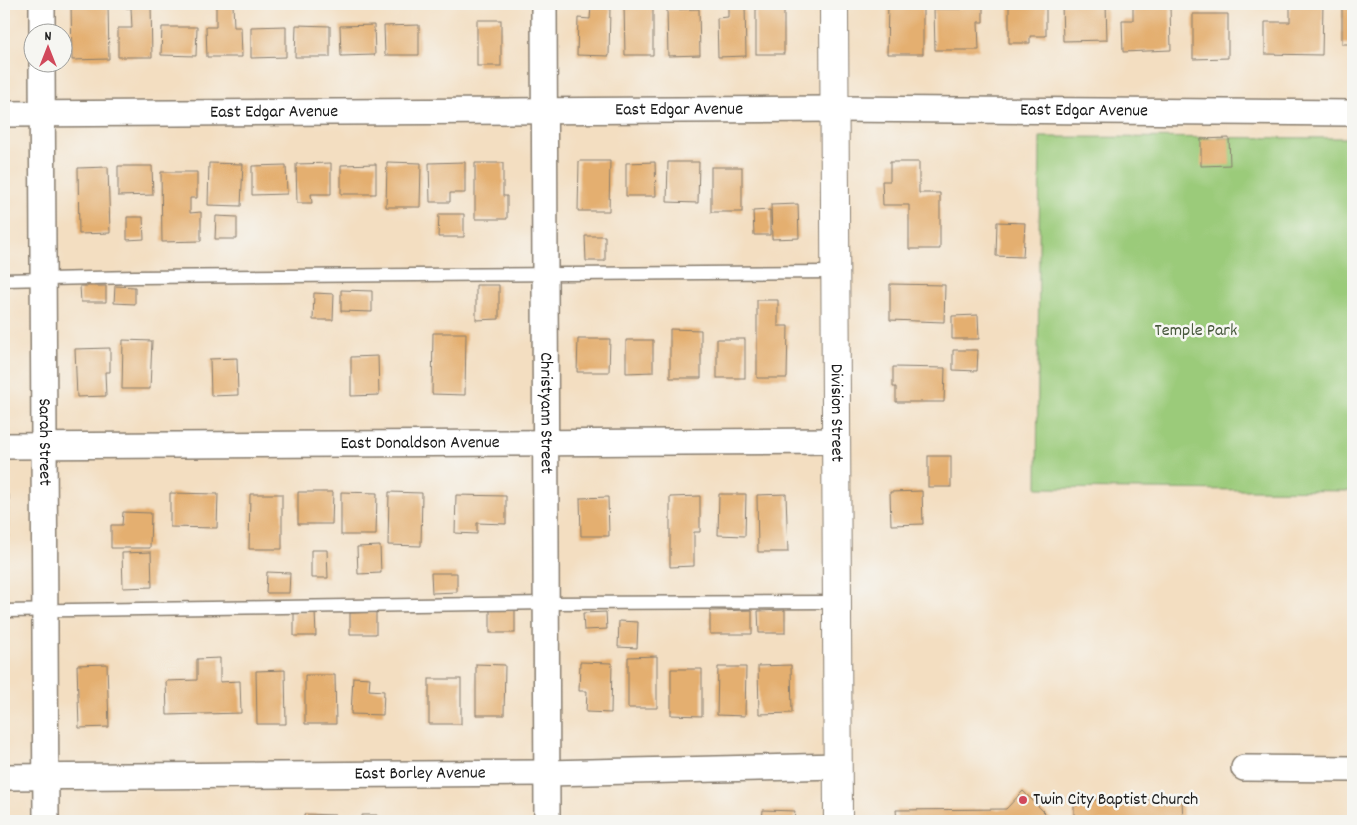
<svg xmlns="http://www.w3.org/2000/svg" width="1357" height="825" font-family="Dekko,sans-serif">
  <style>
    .green { fill: #9bcb7a; stroke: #5c744b }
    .building { fill: #e4af70 }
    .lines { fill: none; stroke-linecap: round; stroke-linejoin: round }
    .service-casing { stroke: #887d6e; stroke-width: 15 }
    .minor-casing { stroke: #887d6e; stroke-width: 28 }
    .tertiary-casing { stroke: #887d6e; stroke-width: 30 }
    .service { stroke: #fff; stroke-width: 12 }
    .minor { stroke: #fff; stroke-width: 25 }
    .tertiary { stroke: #fff; stroke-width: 28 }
    .poi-dot { fill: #d1495b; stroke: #f6f6f2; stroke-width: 2 }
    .labels { text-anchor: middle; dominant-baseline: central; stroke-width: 5; stroke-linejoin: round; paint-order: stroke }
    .street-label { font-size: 18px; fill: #1c1c1c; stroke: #f6f6f2 }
    .park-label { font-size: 18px; fill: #48593d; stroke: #f6f6f2 }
    .poi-label { font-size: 18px; fill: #1c1c1c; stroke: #f6f6f2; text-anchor: start }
  </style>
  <rect width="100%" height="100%" fill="#f6f6f2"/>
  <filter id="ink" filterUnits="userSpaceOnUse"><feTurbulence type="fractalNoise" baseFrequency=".02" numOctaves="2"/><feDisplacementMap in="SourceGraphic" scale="10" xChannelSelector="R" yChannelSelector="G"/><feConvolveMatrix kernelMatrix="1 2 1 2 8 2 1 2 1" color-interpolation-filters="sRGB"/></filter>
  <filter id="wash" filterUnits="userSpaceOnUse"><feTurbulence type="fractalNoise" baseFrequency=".0096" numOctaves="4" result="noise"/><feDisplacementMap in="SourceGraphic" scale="20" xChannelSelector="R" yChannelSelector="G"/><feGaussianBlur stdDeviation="1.12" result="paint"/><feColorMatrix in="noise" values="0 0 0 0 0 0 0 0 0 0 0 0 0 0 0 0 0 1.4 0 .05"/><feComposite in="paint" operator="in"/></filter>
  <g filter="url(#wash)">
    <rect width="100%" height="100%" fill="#f3dec1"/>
    <polygon class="green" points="1040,137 1353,138 1353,491 1037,488"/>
    <g id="blocks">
      <g class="building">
        <polygon points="71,4 108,4 109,59 72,60"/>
        <polygon points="126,4 151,4 152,57 118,57 118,28 132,28 131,8 126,8"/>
        <polygon points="216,4 233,4 234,27 241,27 242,57 207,57 206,27 216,27"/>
        <polygon points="624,4 653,4 653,55 625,55"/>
        <polygon points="728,4 745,4 746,56 718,57 717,18 728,17"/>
        <polygon points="888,4 923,4 923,54 887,54"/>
        <polygon points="962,4 983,4 983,22 978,22 979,50 935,50 934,9 962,9"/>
        <polygon points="1009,4 1046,4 1046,36 1030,36 1030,43 1009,43"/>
        <polygon points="1062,4 1106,4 1107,40 1063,41"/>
        <polygon points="1290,4 1323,4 1322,55 1265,54 1265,22 1290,22"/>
        <rect x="756" y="5" width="28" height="49"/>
        <polygon points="1170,6 1171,50 1123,52 1122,20 1133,20 1133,7"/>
        <polygon points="591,7 610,8 609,56 577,55 578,18 590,19"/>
        <rect x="1342" y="8" width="11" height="36"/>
        <polygon points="699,9 700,55 668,56 667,10"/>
        <polygon points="1193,14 1228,14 1228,58 1193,59"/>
        <rect x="477" y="20" width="24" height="46"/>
        <polygon points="296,25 330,26 330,57 295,57"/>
        <polygon points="374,25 375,55 341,56 340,26"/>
        <polygon points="419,25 419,55 385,55 384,26"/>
        <polygon points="286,26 286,57 251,58 251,27"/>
        <polygon points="162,27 197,27 196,56 161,55"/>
        <polygon points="1229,138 1230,165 1201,166 1201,139"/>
        <polygon points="579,161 610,161 609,211 578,211"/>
        <polygon points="387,162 421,163 420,207 386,207"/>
        <polygon points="465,162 465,193 450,193 450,202 430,202 429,163"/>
        <polygon points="655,162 656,196 626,196 626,163"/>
        <polygon points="668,162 699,162 698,203 667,202"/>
        <polygon points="890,162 919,162 919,193 940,193 940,249 909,249 909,205 883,205 882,181 890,181"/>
        <polygon points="209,163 243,164 241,206 208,205"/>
        <polygon points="331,163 331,194 311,194 312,203 297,203 296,164"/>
        <polygon points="475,163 503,163 503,196 507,196 507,219 475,219"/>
        <polygon points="376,164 376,194 341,194 341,165"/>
        <polygon points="286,165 287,194 252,195 252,166"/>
        <polygon points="118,166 152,166 153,195 118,196"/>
        <polygon points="108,167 110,233 79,234 78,168"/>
        <rect x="711" y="167" width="31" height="45"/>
        <polygon points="161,172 197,172 197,198 190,198 190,213 201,212 201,241 162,242"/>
        <polygon points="798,204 799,238 772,239 771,205"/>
        <polygon points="770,210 770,235 754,235 753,211"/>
        <polygon points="439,214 464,214 464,237 438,237"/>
        <polygon points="216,216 237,217 237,239 215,239"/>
        <polygon points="127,217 143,217 144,239 127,240"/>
        <polygon points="997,222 1025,223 1023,257 996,256"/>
        <polygon points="585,236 605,236 605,261 586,261"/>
        <polygon points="890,284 945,285 944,322 890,320"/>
        <polygon points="476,285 499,285 499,319 476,320"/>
        <polygon points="80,286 106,286 106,302 81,302"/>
        <polygon points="115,286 135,287 135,304 114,303"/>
        <polygon points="341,290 372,291 372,312 341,311"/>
        <polygon points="314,293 334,294 333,320 313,320"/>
        <polygon points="757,300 778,300 778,326 788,326 787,378 757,378"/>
        <polygon points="978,315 979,339 952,339 952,316"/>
        <polygon points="670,329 701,330 701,378 670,378"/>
        <polygon points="433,333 466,333 465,395 432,394"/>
        <polygon points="578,339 610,339 609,372 577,372"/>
        <rect x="717" y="339" width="28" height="39"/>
        <polygon points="123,340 152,341 150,389 122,389"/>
        <polygon points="626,340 653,340 653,372 626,373"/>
        <polygon points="110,348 110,372 105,372 106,396 77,397 75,349"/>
        <polygon points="953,350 978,350 977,371 953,370"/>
        <polygon points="378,356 379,395 351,396 351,357"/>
        <polygon points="237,358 238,395 211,396 210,359"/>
        <polygon points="893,367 945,368 944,402 896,402 896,387 893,387"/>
        <rect x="928" y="456" width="23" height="31"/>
        <polygon points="922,491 923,524 891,525 890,492"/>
        <polygon points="298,492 333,492 332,524 298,524"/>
        <polygon points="341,492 377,493 376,535 341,535"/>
        <polygon points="389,492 422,493 421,546 388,545"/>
        <polygon points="170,493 218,494 217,528 170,527"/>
        <polygon points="250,494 282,494 282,549 249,549"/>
        <polygon points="719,494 746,494 745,536 718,535"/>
        <polygon points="786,494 788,552 758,552 757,495"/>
        <rect x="4" y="495" width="5" height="42"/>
        <polygon points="456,495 506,496 506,524 477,523 477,534 455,533"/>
        <polygon points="700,496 700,532 694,532 694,566 670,567 670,497"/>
        <polygon points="608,497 609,536 581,536 580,498"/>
        <polygon points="123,512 151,513 150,548 111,548 111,525 122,525"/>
        <polygon points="380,546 381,573 358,574 357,547"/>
        <polygon points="311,550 327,550 328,578 311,578"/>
        <polygon points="151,552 152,587 123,588 122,553"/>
        <polygon points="267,572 290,573 289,593 266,593"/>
        <polygon points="431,573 457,573 457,592 432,593"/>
        <rect x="490" y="610" width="25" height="23"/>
        <polygon points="752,610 752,634 710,634 710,611"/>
        <polygon points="785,610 785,633 759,633 758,611"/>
        <polygon points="315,611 316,636 294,636 294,612"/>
        <polygon points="376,612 376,634 350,634 350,613"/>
        <polygon points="606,612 607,629 584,630 583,613"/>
        <polygon points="619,621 638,622 637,648 618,647"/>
        <polygon points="657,656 657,708 628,708 628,657"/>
        <polygon points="220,658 220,682 240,681 241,713 167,715 166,681 197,680 197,659"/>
        <polygon points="580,662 612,663 611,713 586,712 587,691 579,691"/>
        <polygon points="107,664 109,727 79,728 77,665"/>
        <polygon points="476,664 505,665 504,715 476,715"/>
        <polygon points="791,665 792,713 759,714 758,666"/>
        <polygon points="718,667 746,667 745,716 717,715"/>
        <polygon points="671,669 702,669 702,716 671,715"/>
        <polygon points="285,670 286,724 257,724 256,671"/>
        <polygon points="305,675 335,675 336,724 305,724"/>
        <polygon points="353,677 370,678 369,690 384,691 383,715 351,714"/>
        <polygon points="4,678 6,678 5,717 4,717"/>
        <rect x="429" y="679" width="32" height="45"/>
        <polygon points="1023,791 1053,821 897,821 896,810 1006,809"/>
        <polygon points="1074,800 1182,800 1183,821 1074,821"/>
        <polygon points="763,810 795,811 794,821 762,821"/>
        <polygon points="304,814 335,815 335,821 304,821"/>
        <polygon points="362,815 377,815 378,821 362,821"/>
        <polygon points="752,818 752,821 720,821 720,819"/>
        <rect x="624" y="819" width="33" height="2"/>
      </g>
    </g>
  </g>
  <g filter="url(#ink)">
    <use href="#blocks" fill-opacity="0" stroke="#887d6e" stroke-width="1"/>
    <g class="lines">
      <defs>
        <g id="service">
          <polyline points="4,280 135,277 836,272"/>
          <polyline points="4,611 546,603 837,602"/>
        </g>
        <g id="minor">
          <path id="s1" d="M 544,4 L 547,821"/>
          <polyline points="42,32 42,4"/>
          <path id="s2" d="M 42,62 L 46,821"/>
          <path id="s3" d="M 4,114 L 834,109 L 1353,113"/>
          <path id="s4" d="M 4,446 L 836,441"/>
          <polyline points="1244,768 1353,769"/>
          <path id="s5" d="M 4,777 L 547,773 L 838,766"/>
        </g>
        <g id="tertiary">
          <path id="s6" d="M 834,4 L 838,821"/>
        </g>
      </defs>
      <use href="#service" class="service-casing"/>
      <use href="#minor" class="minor-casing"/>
      <use href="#tertiary" class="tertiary-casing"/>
      <use href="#service" class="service"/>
      <use href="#minor" class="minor"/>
      <use href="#tertiary" class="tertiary"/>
    </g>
  </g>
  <circle class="poi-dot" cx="1023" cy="800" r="5"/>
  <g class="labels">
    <g class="street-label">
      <text stroke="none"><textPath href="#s3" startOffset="675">East Edgar Avenue</textPath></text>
      <text stroke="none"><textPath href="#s3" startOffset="1080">East Edgar Avenue</textPath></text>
      <text stroke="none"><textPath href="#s3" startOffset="270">East Edgar Avenue</textPath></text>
      <text stroke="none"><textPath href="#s1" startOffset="409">Christyann Street</textPath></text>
      <text stroke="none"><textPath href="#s6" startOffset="409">Division Street</textPath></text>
      <text stroke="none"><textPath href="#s2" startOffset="380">Sarah Street</textPath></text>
      <text stroke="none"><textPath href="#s4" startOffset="416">East Donaldson Avenue</textPath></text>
      <text stroke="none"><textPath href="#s5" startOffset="416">East Borley Avenue</textPath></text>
    </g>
    <g class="park-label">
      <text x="1196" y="331">Temple Park</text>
    </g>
    <g class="poi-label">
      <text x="1033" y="800">Twin City Baptist Church</text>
    </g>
  </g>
  <rect width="1357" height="825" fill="none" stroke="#f6f6f2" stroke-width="20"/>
  <g transform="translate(48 48)"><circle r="24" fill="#f6f6f2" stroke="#9f9f9c"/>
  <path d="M0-4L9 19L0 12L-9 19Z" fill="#d1495b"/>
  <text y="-8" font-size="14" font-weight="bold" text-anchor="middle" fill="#1c1c1c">N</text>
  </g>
</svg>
